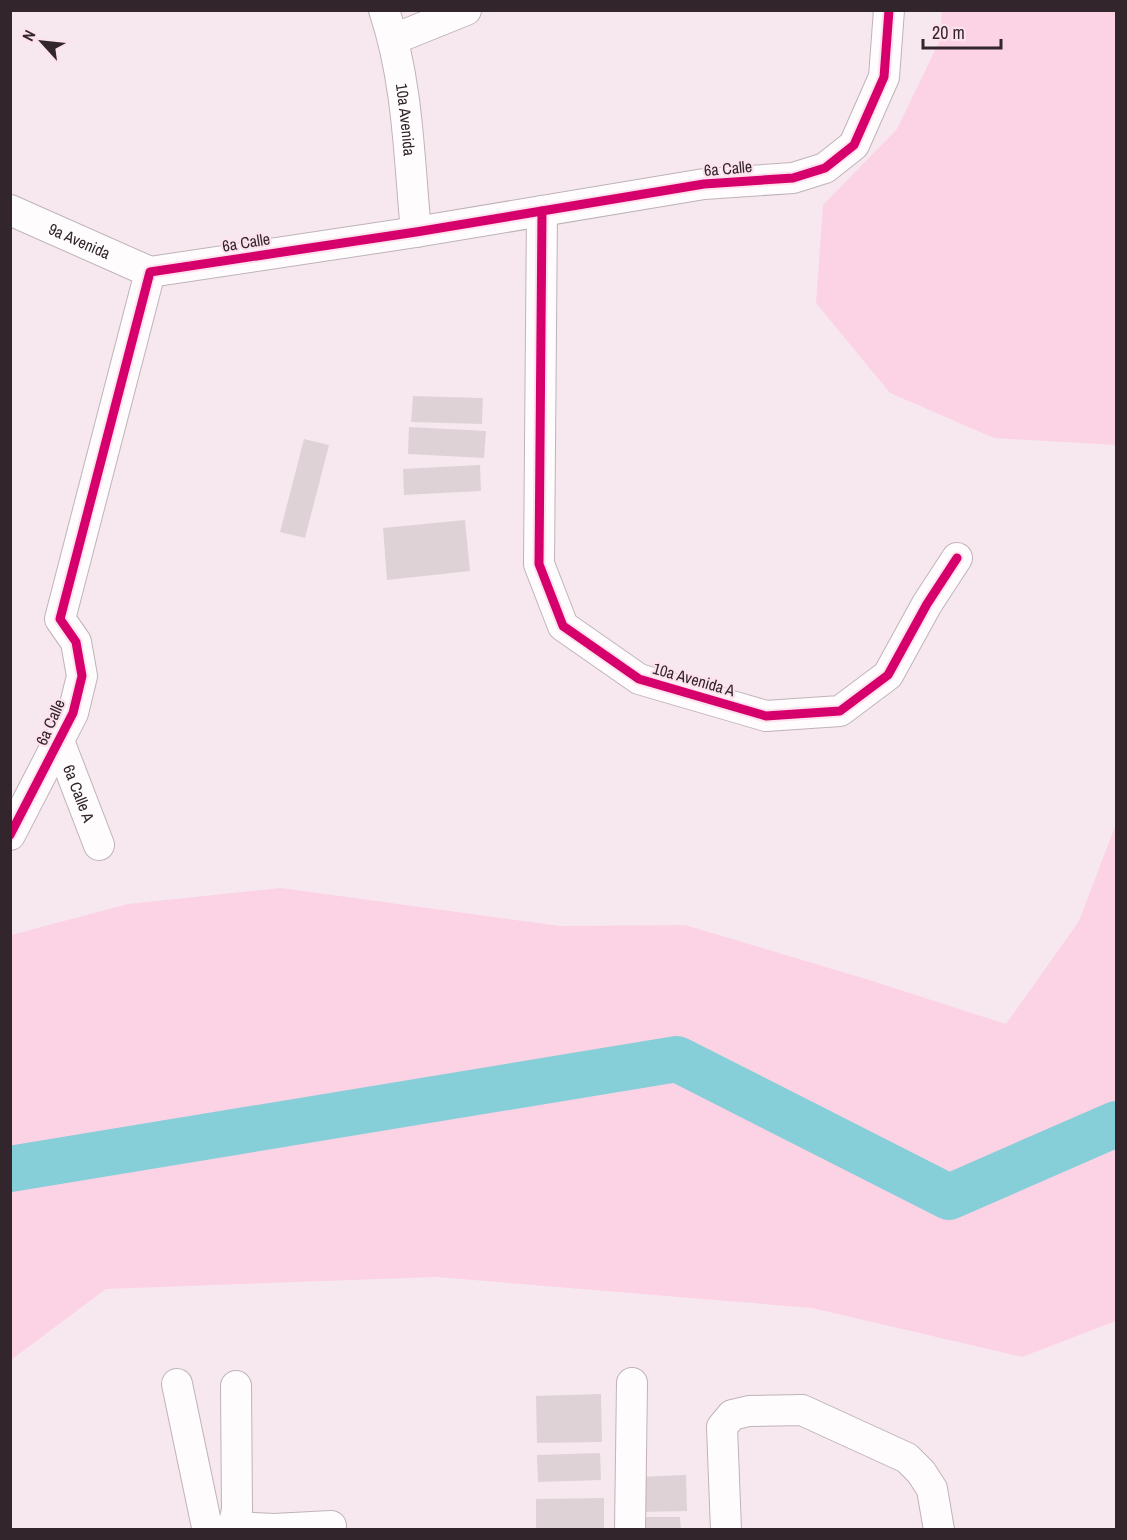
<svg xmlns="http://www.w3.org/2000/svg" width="1127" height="1540" font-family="'Archivo Narrow',sans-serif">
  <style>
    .green { fill: #fbd3e5 }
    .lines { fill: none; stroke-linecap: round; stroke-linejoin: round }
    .river { stroke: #86ced8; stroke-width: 46 }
    .building { fill: #ded2d7 }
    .street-casing { stroke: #bfb3b9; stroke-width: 32 }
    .street { stroke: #fefcfd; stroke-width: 30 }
    .cycleway-casing { stroke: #fde2ee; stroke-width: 13 }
    .cycleway { stroke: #d6006c; stroke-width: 9 }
    .labels { text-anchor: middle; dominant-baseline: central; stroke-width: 4.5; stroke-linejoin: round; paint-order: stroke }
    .street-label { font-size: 16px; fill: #32262c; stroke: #fde2ee }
  </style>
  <rect width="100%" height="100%" fill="#f7e8ef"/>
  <g class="green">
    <polygon points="942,11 1116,11 1116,445 994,438 890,393 816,303 823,205 897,129 939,42"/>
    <polygon points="1116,824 1116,1321 1022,1357 812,1308 436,1277 106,1289 11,1360 11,935 128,904 281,888 560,926 685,925 866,979 1006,1024 1079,921"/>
  </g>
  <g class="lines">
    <polyline class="river" points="10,1169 677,1059 949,1197 1116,1124"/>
  </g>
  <g class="building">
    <polygon points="413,396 483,398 482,424 411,422"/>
    <polygon points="409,427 486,431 484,458 408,454"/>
    <polygon points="304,439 329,445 305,538 280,532"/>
    <polygon points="480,465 481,491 404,495 403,469"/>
    <polygon points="465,520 470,571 387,580 383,528"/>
    <polygon points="601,1394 602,1442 537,1443 536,1396"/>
    <polygon points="600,1453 601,1480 538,1482 537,1455"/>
    <polygon points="686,1475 687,1511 637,1512 636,1477"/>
    <polygon points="604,1498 604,1530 536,1530 536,1499"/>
    <polygon points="638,1517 680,1517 681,1530 638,1530"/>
  </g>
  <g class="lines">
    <defs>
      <g id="street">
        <path id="s1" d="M 384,10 C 408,81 409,158 416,232"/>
        <polyline points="394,39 466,10"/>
        <path id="s2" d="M 10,210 L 150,272"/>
        <polyline points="542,211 539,564 563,626 639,679 766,716 840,711 888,675 927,604 957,558"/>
        <polyline points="150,272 416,232 704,184 793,178 825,168 854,145 884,77 889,10"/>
        <path id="s3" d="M 59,741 L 99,845"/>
        <polyline points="10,835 73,713 82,676 76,642 60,619 150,272"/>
        <polyline points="177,1384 207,1527 210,1530"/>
        <polyline points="233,1527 274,1529 331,1526"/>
        <polyline points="231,1530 233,1527 237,1510 236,1386"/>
        <polyline points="630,1530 632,1383"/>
        <polyline points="726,1530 722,1427 732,1415 749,1411 802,1410 907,1458 921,1472 932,1489 939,1530"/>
      </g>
    </defs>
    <use href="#street" class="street-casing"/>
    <use href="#street" class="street"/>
    <defs>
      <g id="cycleway">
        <polyline points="542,211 539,564 563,626 639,679 766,716 840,711 888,675 927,604 957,558"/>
        <polyline points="10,835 73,713 82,676 76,642 60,619 150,272 416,232 704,184 793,178 825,168 854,145 884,77 889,10"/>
      </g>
    </defs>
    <use href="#cycleway" class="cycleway-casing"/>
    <use href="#cycleway" class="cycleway"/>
  </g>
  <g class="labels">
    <g class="street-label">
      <text stroke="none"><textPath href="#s1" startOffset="112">10a Avenida</textPath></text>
      <text transform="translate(728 168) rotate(-5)">6a Calle</text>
      <text stroke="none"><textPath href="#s2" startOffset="76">9a Avenida</textPath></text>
      <text transform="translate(246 242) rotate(-9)">6a Calle</text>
      <text transform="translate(694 679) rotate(16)">10a Avenida A</text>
      <text transform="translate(50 722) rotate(-66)">6a Calle</text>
      <text stroke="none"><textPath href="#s3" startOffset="56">6a Calle A</textPath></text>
    </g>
  </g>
  <rect width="1127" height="1540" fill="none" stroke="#32262c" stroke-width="24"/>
  <g transform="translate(42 42) rotate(297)" stroke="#fde2ee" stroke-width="4.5" paint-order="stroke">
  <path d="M0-4.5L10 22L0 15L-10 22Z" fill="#32262c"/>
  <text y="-9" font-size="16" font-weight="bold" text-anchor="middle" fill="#32262c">N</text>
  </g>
  <path d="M923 39v9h78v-9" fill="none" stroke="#32262c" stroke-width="3"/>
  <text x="932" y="39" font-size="18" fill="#32262c" stroke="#fde2ee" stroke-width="4.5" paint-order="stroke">20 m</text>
</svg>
